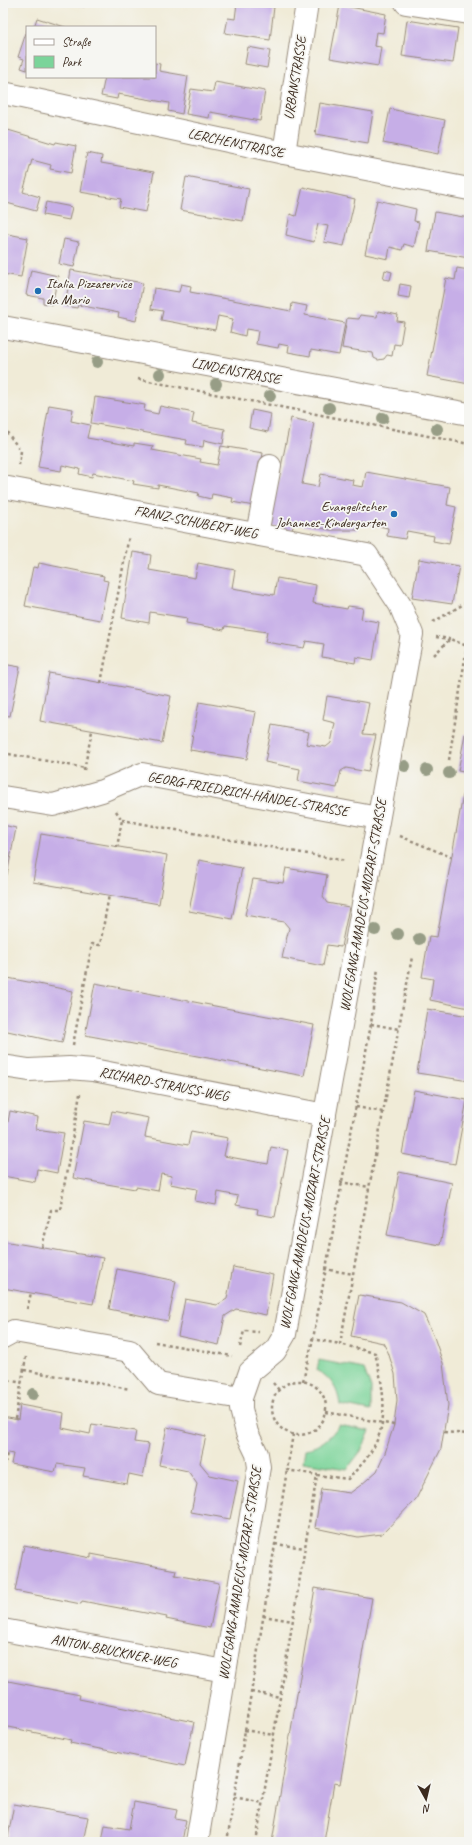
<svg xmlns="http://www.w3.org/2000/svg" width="472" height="1845" font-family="Caveat,sans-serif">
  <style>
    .green { fill: #7bd49a; stroke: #5b7f5c }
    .building { fill: #c6aee7 }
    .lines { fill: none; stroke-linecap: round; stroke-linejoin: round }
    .minor-casing { stroke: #968a7a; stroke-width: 24 }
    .path { stroke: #968a7a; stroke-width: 2.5; stroke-dasharray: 3 3; stroke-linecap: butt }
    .minor { stroke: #fff; stroke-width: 22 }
    .tree { fill: #979d86 }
    .poi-dot { fill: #1f6fb2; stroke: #f6f6f2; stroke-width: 1.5 }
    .labels { text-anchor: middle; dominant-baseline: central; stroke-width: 3.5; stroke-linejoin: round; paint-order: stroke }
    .street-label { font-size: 14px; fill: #3b2a1e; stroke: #f6f6f2 }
    .poi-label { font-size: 14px; fill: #3b2a1e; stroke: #f6f6f2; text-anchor: start }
  </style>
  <rect width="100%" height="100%" fill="#f6f6f2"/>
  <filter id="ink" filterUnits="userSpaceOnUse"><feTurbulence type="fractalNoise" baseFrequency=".025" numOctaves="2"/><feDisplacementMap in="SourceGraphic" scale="8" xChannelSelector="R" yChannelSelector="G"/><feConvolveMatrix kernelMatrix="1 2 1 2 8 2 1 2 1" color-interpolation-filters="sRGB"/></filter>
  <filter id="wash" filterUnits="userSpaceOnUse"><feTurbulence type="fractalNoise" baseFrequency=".012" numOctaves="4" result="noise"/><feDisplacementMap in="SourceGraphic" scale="16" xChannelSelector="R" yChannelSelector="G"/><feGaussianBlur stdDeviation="0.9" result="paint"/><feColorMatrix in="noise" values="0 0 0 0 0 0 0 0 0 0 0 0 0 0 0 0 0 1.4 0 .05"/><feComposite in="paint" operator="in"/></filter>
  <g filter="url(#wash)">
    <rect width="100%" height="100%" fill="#f0ebd7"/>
    <g class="green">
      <path d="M 319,1360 L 364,1369 L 371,1388 L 371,1411 L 340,1405 C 338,1389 331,1378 317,1370 Z"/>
      <path d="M 339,1425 L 370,1431 L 361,1451 L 347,1469 L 303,1462 L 305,1449 C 320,1447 331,1437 339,1425 Z"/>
    </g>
    <g id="blocks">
      <g class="building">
        <polygon points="73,3 86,3 84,7"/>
        <polygon points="237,3 274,7 270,40 225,33 228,18 235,19"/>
        <polygon points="340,5 386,14 383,33 376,32 374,46 381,47 378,66 330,58"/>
        <polygon points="37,18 65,27 34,27"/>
        <polygon points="407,20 458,28 453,63 402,56"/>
        <polygon points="27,30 27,70 21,68 24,59 18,57"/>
        <polygon points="248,47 270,51 267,68 245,64"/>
        <polygon points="155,63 160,64 159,71 188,76 182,114 168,111 169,103 118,94 117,99 101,96 105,77 155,77"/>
        <polygon points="215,82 265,91 260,121 210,112 209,118 186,114 191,89 213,92"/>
        <polygon points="320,103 373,112 368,143 315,134"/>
        <polygon points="390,109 445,120 438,154 383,143"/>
        <polygon points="8,130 55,144 56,142 76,146 71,173 50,169 51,165 32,160 23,192 40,197 36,211 3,202 6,187 3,186 3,146"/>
        <polygon points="468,152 469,152 469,162 467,162"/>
        <polygon points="87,153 102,156 101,163 154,172 146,212 119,207 121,199 80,192"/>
        <polygon points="186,177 249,189 243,221 180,210"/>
        <polygon points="303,187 355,199 344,246 324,242 328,226 318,224 314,242 286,235 290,214 296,216"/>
        <polygon points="377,200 416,209 414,221 419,222 414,247 404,244 402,250 390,247 388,259 365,254"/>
        <polygon points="46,202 72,207 69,220 43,215"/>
        <polygon points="435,212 469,218 469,258 428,251"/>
        <polygon points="3,233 28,238 21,277 3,274"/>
        <polygon points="64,239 79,242 74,267 59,264"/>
        <polygon points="457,268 469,270 469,384 427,376 446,278 455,280"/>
        <polygon points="31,270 58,276 52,305 43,303 43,298 26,295"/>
        <polygon points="71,270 143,283 136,321 118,317 119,313 78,305 77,308 65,306"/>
        <polygon points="385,270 392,272 390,280 383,279"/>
        <polygon points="181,284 191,286 190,292 291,311 292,303 307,306 305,315 345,323 339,355 311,350 310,356 288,352 289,346 279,344 278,348 256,344 258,331 246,329 245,336 230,332 233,319 218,316 215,330 161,320 163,311 151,309 154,288 179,292"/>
        <polygon points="400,284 411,286 409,298 398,296"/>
        <polygon points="378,311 398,315 397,321 404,322 400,345 394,344 392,356 387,355 384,359 378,360 374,358 373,353 342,348 347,318 359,319 360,315 377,317"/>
        <polygon points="95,397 145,405 144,411 158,414 160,406 194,413 192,423 225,429 223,444 204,440 203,447 186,444 187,440 91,423"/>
        <polygon points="49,405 73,409 71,421 90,425 87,438 134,446 134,443 153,446 152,450 201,459 200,462 217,465 221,446 263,453 254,506 232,502 233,498 212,494 211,499 198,496 199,493 158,485 158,488 133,484 134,481 93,473 92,477 79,474 80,469 62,465 61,471 38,467"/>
        <polygon points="252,410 271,414 268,432 249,428"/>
        <polygon points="291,418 314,423 302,484 318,487 321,474 353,480 352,485 363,487 366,472 450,487 447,505 456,507 449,544 433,541 434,536 407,531 405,539 387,536 388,528 359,522 358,530 330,530 294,522 292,531 269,526"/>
        <polygon points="133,552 151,555 149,570 195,578 198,563 235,570 232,588 274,595 277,578 316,585 313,603 347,609 348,606 363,608 361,619 379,622 373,660 356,657 355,663 322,657 324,644 306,641 304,648 265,642 267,632 225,626 224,630 186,623 187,618 150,612 149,623 122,618"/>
        <polygon points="419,559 459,566 452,604 412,598"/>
        <polygon points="39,563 104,576 103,580 108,581 100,620 25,606 33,567 38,568"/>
        <polygon points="3,664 20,667 10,716 3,715"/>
        <polygon points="49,673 171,696 162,743 40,721"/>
        <polygon points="327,696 369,703 363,734 376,735 368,772 346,768 341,771 337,788 298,781 300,769 265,762 272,725 309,732 306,744 326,747 331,743 335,723 323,720"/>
        <polygon points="199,702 256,712 247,759 190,750"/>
        <polygon points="465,734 469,735 469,773 458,771"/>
        <polygon points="463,795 469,796 469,1008 430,1000 433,979 422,977 429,936 437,937"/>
        <polygon points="3,825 16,828 7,875 3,874"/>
        <polygon points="41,834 167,855 159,904 33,882"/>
        <polygon points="199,860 242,868 232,919 189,911"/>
        <polygon points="286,868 327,875 323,897 327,903 349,907 341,947 327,945 323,966 282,958 289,928 284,922 245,915 253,879 283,883"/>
        <polygon points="3,977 73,991 62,1043 3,1030"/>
        <polygon points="95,983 314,1025 304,1076 85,1035"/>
        <polygon points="427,1009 469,1016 469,1081 417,1073"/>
        <polygon points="414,1090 467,1100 455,1164 402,1154"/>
        <polygon points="10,1111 38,1117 36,1129 64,1133 57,1173 37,1169 35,1182 3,1176 3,1121 8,1122"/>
        <polygon points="112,1111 149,1118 145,1137 188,1145 191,1131 228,1138 224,1156 268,1164 271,1147 288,1150 275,1217 257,1214 258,1209 236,1205 238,1196 218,1192 216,1205 195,1201 197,1189 170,1184 172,1176 161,1174 158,1191 136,1187 135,1189 73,1178 84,1121 109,1125"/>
        <polygon points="399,1172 452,1183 440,1245 387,1235"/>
        <polygon points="3,1241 103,1258 93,1304 3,1288"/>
        <polygon points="233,1267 273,1275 266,1315 236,1309 225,1316 219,1345 178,1336 185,1299 217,1305 227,1299"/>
        <polygon points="117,1269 176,1281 168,1321 109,1309"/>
        <polygon points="359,1295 401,1302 424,1315 434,1337 443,1363 448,1405 441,1449 416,1499 382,1534 358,1537 315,1528 321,1489 350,1493 361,1485 377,1471 385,1453 394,1425 397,1400 395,1374 388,1352 383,1343 351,1336"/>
        <polygon points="20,1405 64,1413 62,1428 90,1434 92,1424 136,1431 134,1442 149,1444 143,1477 129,1474 127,1484 83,1476 85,1468 57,1464 55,1472 11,1464 13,1454 3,1452 3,1417 18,1420"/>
        <polygon points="167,1427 206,1436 200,1463 210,1475 238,1481 230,1519 191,1512 197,1484 188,1471 159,1465"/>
        <polygon points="24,1545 91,1558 91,1554 176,1570 175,1575 219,1583 210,1628 166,1619 167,1617 82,1601 81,1604 15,1591"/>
        <polygon points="315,1588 372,1598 360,1667 340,1784 334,1783 324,1842 272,1842"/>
        <polygon points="3,1680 80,1695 79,1699 194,1722 185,1766 70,1743 71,1740 3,1726"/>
        <polygon points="134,1802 177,1810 175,1818 186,1820 182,1842 102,1842 105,1825 129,1829"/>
        <polygon points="14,1804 88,1817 83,1842 7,1842"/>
      </g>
    </g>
  </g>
  <g filter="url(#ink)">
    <use href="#blocks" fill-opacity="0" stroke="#968a7a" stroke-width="1"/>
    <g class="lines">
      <defs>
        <g id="minor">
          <polyline points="406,3 469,13"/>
          <polyline points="3,93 284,153 469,189"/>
          <polyline points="284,153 307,3"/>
          <polyline points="3,327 469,414"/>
          <polyline points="3,487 367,555 400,605 412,634 285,1334 275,1351 250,1372 241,1398 241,1409 247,1433 257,1454 259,1467 197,1842"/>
          <polyline points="257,534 270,466"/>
          <polyline points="3,797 53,805 102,791 142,774 378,818"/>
          <polyline points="3,1066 29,1070 69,1068 93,1070 325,1115"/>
          <polyline points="3,1337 14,1331 130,1351 158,1384 241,1398"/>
          <polyline points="3,1630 225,1671"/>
        </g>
      </defs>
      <use href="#minor" class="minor-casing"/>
      <g class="path">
        <polyline points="138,379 469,444"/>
        <polyline points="3,427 21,451 19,465"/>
        <polyline points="433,622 469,601"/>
        <polyline points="436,637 450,639"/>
        <polyline points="434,655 450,639 467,646"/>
        <polyline points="101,683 129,536"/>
        <polyline points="3,753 85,768"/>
        <polyline points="449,760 467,646 469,645"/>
        <polyline points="84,770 92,731"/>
        <polyline points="116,811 122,820 117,847"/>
        <polyline points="122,820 346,861"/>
        <polyline points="400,836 451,857"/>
        <polyline points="371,1024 399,1029"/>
        <polyline points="73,1045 92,944 100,945 109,895"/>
        <polyline points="356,1107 383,1112"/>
        <polyline points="340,1182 369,1187"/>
        <polyline points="42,1247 51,1210 60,1210 80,1094"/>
        <polyline points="324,1269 353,1274"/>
        <polyline points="27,1309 31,1293"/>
        <polyline points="311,1339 340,1344"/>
        <polyline points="155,1342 232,1356"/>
        <polyline points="240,1347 244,1331 259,1332"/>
        <polyline points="24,1370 130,1389"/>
        <polyline points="3,1379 22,1383"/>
        <polyline points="303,1381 313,1339 371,1024 378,968"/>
        <circle cx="299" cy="1408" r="27"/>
        <polyline points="273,1383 279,1390"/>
        <polyline points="326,1412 394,1425"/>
        <polyline points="15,1419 26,1357"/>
        <polyline points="444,1432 469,1434"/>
        <polyline points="293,1434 287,1470 317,1475"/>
        <polyline points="3,1475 7,1453"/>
        <polyline points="275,1544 305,1548"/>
        <polyline points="263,1616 293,1621"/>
        <polyline points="251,1692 280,1697"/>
        <polyline points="244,1730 274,1735"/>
        <polyline points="234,1797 263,1803"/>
        <polyline points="227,1842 287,1470"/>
        <path d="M 256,1842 L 317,1475 L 348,1479 C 355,1471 364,1463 370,1453 C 391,1422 383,1386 375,1353 L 340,1344 L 412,957"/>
      </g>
      <use href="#minor" class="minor"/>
    </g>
    <g class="tree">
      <circle cx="97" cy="362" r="6"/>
      <circle cx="160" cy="374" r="6"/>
      <circle cx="216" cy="384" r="6"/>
      <circle cx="270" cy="396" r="6"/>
      <circle cx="329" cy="408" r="6"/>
      <circle cx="383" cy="418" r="6"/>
      <circle cx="437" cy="429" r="6"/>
      <circle cx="405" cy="766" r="6"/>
      <circle cx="427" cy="770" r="6"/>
      <circle cx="449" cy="773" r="6"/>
      <circle cx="375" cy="930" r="6"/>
      <circle cx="398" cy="934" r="6"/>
      <circle cx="419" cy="939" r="6"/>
      <circle cx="33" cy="1394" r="6"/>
    </g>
  </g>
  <g class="poi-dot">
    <circle cx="38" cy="291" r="4"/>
    <circle cx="394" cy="514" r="4"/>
  </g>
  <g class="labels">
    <g class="street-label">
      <text transform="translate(295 78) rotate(-81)">URBANSTRASSE</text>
      <text transform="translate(236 143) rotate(12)">LERCHENSTRASSE</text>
      <text transform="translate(236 371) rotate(11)">LINDENSTRASSE</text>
      <text transform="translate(196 522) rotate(11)">FRANZ-SCHUBERT-WEG</text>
      <text transform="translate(248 794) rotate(10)">GEORG-FRIEDRICH-HÄNDEL-STRASSE</text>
      <text transform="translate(363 905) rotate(-80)">WOLFGANG-AMADEUS-MOZART-STRASSE</text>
      <text transform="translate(164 1084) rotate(11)">RICHARD-STRAUSS-WEG</text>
      <text transform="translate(305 1223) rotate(-79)">WOLFGANG-AMADEUS-MOZART-STRASSE</text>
      <text transform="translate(240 1573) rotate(-81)">WOLFGANG-AMADEUS-MOZART-STRASSE</text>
      <text transform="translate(114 1651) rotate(11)">ANTON-BRUCKNER-WEG</text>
    </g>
    <g class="poi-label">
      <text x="46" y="283">Italia Pizzaservice<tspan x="46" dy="16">da Mario</tspan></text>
      <text x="386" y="506" text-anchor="end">Evangelischer<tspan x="386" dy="16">Johannes-Kindergarten</tspan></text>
    </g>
  </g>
  <rect width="472" height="1845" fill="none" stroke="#f6f6f2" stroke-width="16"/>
  <rect x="26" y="26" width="130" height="52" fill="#f6f6f2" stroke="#aba49d"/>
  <rect x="34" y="39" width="20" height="6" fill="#ffffff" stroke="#aba49d"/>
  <text x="62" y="46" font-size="12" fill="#3b2a1e">Straße</text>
  <rect x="34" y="56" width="20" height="12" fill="#7bd49a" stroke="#aba49d"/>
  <text x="62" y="66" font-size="12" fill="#3b2a1e">Park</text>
  <g transform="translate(426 1799) rotate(172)" stroke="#f6f6f2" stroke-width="3" paint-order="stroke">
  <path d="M0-3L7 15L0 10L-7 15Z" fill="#3b2a1e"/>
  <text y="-6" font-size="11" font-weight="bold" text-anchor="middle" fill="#3b2a1e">N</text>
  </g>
</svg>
